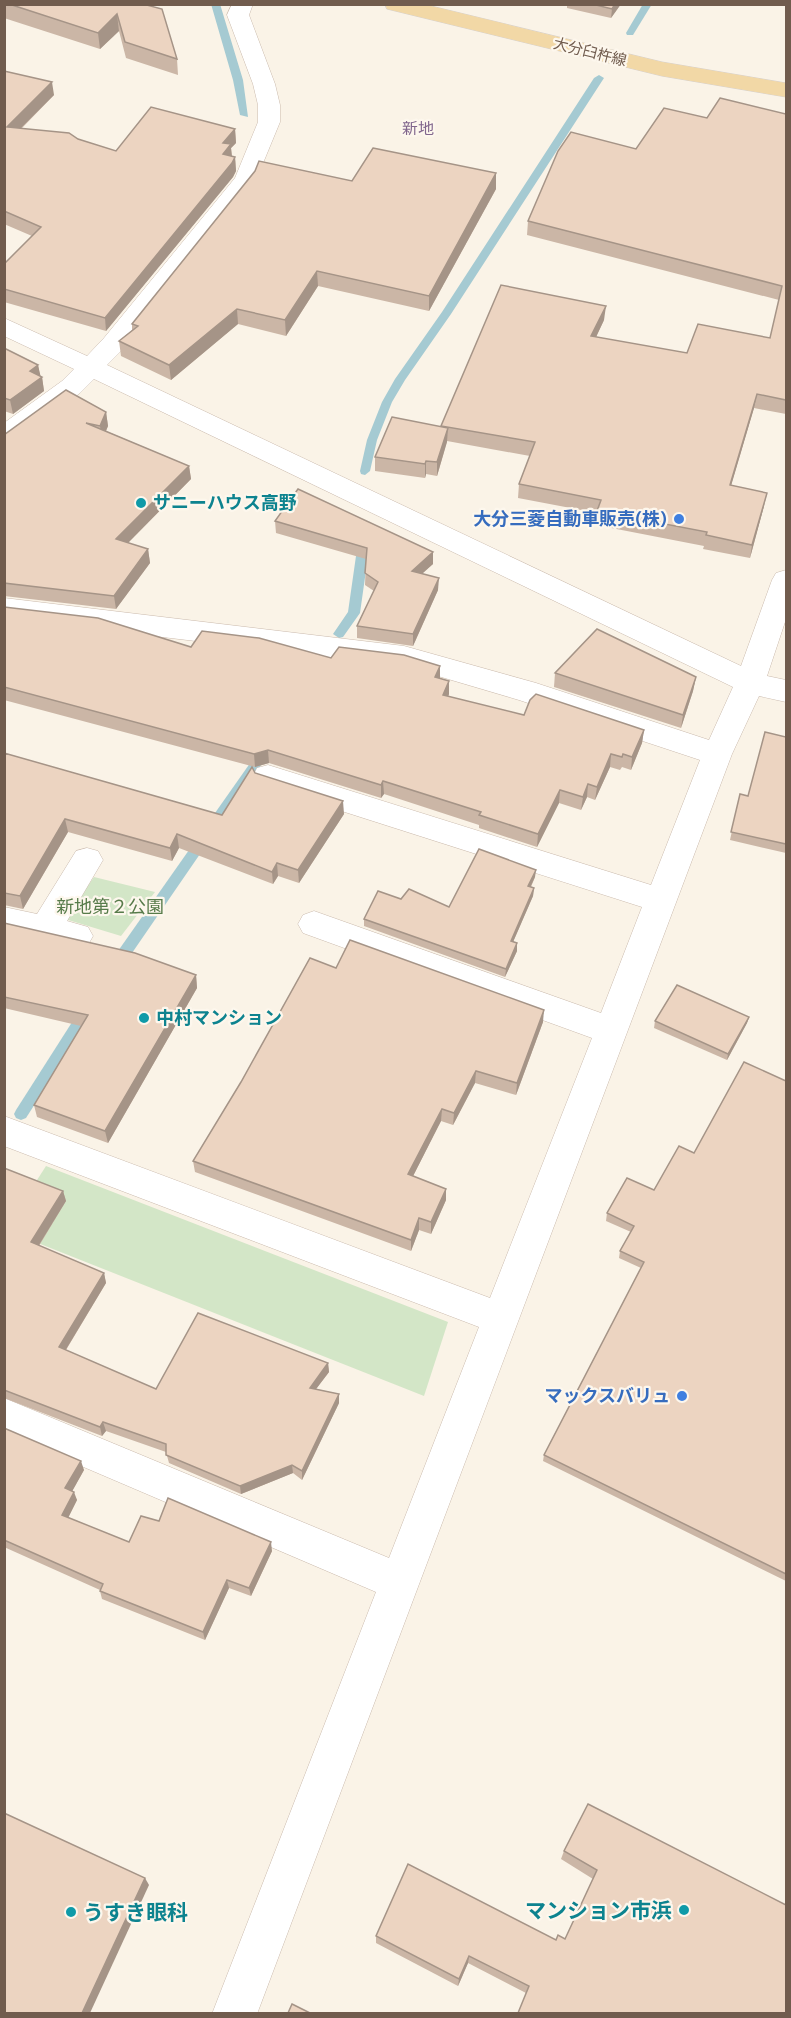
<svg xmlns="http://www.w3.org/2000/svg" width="791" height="2018" font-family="Figtree,'Noto Sans JP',sans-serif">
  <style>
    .green { fill: #d3e6c7 }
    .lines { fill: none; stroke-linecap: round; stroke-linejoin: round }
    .stream { fill: #a5cad2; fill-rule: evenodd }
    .minor-casing { stroke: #cbbbae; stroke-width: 1 }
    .major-casing { stroke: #d7d1cd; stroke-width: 1 }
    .minor { fill: #fff; fill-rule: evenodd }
    .major { fill: #f2d8a6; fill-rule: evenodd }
    .wall { fill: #cbb6a6 }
    .shaded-wall { fill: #a59487 }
    .building { fill: #ecd4c1; stroke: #a59487; stroke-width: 1.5 }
    .culture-dot { fill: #0f9aa8; stroke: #fdf7ed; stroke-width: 2 }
    .shop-dot { fill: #3f7fe0; stroke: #fdf7ed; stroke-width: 2 }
    .labels { text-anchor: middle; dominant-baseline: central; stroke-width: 4.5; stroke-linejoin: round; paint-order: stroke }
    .far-street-label { font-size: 15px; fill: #715c4e; stroke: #fdf7ed }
    .far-neighbourhood-label { font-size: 16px; fill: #81668d; stroke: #fdf7ed }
    .culture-label { font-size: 18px; font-weight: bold; fill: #0d838f; stroke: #fdf7ed; text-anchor: start }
    .shop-label { font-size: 18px; font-weight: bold; fill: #366cbe; stroke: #fdf7ed; text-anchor: end }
    .park-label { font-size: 18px; fill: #577b4a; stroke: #fdf7ed }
    .near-culture-label { font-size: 21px; font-weight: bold; fill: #0d838f; stroke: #fdf7ed; text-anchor: end }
  </style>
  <rect width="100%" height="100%" fill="#faf3e7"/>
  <g class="green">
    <polygon points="94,877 155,892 121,936 65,919"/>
    <polygon points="46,1166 448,1322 424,1396 5,1230"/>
  </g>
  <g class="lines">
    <g class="stream">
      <polygon points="211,4 220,4 243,80 248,117 240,115 233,80"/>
      <polygon points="643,4 652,4 633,35 627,35 626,33"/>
      <polygon points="599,75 604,78 451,314 405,380 392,402 377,440 370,471 365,475 361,474 360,471 367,440 382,402 395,379 442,312 594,78"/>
      <polygon points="364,538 370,542 360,613 343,637 339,638 333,634 348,612 358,542"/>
      <polygon points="264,747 270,752 268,755 121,969 111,969 109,965 111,961 260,749"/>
      <polygon points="88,1003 93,1005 95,1009 93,1013 26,1118 21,1120 16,1118 14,1114 16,1110 83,1005"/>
    </g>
    <defs>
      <g id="minor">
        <polygon points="232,4 253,4 249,15 275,84 280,105 280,122 254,185 122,350 107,365 741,666 772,580 776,573 786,570 786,619 767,676 786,680 786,702 759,696 732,754 257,2014 212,2014 376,1592 4,1433 4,1398 389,1558 479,1327 4,1146 4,1116 490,1298 592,1038 303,933 298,924 303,915 314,911 601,1013 642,907 257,784 253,776 257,768 268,765 651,885 700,760 519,700 404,666 4,618 4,598 404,646 536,683 709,740 733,687 94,379 80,393 13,442 4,444 4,423 62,381 74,369 4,336 4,318 87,356 104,338 235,178 258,122 258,105 253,84 227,15"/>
        <polygon points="87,848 98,851 103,860 67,921 88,927 93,936 88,945 77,949 4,933 4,907 37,914 76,851"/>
      </g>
      <polygon id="major" points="385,4 423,4 662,62 786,83 786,97 662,76 387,9"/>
    </defs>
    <use href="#minor" class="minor-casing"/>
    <use href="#major" class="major-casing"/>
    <use href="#minor" class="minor"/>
    <use href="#major" class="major"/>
  </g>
  <g class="wall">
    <polygon points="4,4 143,4 177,59 178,75 126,58 119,31 100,49 4,18"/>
    <polygon points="567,4 621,4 611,18 567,8"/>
    <polygon points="4,71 54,95 22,128 78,139 116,151 235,129 236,143 231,148 232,156 235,157 236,171 233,177 106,331 4,302 4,264 32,236 4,224"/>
    <polygon points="786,114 786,414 754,408 731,486 764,506 750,558 703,549 704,546 596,525 597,513 518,498 519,484 530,456 447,441 437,476 426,474 425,478 375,471 375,457 441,426 604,320 596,337 687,353 770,338 779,300 527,235 528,221 636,149 707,118"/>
    <polygon points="496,173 496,189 429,311 318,286 286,336 238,324 171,380 121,356 119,341 132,330 132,324 352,181"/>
    <polygon points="4,348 38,365 40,376 42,377 44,391 13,414 4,411"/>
    <polygon points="106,412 108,426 106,431 189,466 191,479 128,543 148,549 150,563 116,609 4,596 4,435"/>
    <polygon points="275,521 433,552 433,564 422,573 438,590 413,646 357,638 357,626 374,591 365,585 366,559 276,533"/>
    <polygon points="4,607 191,647 440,666 440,678 449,681 449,694 448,697 524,715 644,730 642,743 631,770 622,767 620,770 610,767 595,800 587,797 581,810 559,803 537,847 479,828 479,825 384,794 381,798 269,763 255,767 4,700"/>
    <polygon points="555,673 696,677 693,691 681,728 554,687"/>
    <polygon points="786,737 786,853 730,840 740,794 748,796"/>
    <polygon points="4,753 222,815 255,773 344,814 299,883 278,876 273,884 179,848 172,861 68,832 23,909 4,905"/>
    <polygon points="535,877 531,887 534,888 533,896 513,942 517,951 505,977 364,926 364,919 401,899 449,907"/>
    <polygon points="4,923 196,975 197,988 108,1143 37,1117 34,1105 81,1026 4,1008"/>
    <polygon points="336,968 543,1022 516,1095 475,1083 453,1125 441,1121 413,1176 446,1200 431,1234 419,1230 411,1251 195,1172 193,1161"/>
    <polygon points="749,1017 747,1023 727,1060 654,1028 655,1021"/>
    <polygon points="786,1081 786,1581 543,1461 544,1455 641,1268 619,1258 620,1251 631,1232 606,1221 607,1213 654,1190 694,1153"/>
    <polygon points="4,1168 63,1191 66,1201 39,1246 104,1273 106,1283 66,1350 156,1389 328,1363 329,1372 316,1389 339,1394 339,1403 302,1480 293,1473 241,1494 169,1463 166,1452 106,1431 102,1436 4,1398"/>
    <polygon points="4,1428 84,1470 72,1491 77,1500 68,1518 129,1542 272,1551 251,1596 229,1588 205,1640 102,1599 100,1591 100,1590 4,1547"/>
    <polygon points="564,1851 786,1905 526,1993 468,1963 458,1986 376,1943 376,1936 556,1940 565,1939 593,1879 561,1859"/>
  </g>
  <g class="shaded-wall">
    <polygon points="615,4 621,4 611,18 612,9"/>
    <polygon points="117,14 119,31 100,49 98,33"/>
    <polygon points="52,82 54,95 9,140 7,127"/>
    <polygon points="235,129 236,143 231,148 232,158 224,168 223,143"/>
    <polygon points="235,157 236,171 233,177 106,331 105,318"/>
    <polygon points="496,173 496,189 429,311 429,296"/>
    <polygon points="317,271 318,286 286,336 285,320"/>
    <polygon points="606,306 604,320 590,350 591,336"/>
    <polygon points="237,309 238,324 171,380 169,365"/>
    <polygon points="38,365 41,378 42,377 44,391 13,414 10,400 30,371"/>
    <polygon points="757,394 754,408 727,499 730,485"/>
    <polygon points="106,412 108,426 102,440 100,426"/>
    <polygon points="448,428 447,442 437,476 437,462"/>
    <polygon points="426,461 426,474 425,478 425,464"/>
    <polygon points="189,466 191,479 118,553 116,539"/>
    <polygon points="767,493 764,506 750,558 752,545"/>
    <polygon points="148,549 150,563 116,609 114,596"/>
    <polygon points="433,552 433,564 412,583 412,571"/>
    <polygon points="439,578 438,590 413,646 413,634"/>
    <polygon points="440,666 440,679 435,677"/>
    <polygon points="696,677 693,691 681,728 683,715"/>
    <polygon points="449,681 449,694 443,709 443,695"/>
    <polygon points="644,730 642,743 631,770 632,757"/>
    <polygon points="268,750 269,763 255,767 254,754"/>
    <polygon points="611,754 610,767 595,800 597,787"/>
    <polygon points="383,781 384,794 381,798 381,785"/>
    <polygon points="588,784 587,797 581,810 583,797"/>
    <polygon points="560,790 559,803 537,847 538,834"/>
    <polygon points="343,801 344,814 299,883 298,870"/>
    <polygon points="65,819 68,832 23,909 20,896"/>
    <polygon points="177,834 179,848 172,861 170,848"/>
    <polygon points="277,863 278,876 273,884 272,872"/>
    <polygon points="536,870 535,877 527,894 528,886"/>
    <polygon points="534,888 533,896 510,949 511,941"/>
    <polygon points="517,943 517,951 505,977 506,969"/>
    <polygon points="196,975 197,988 108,1143 105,1131"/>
    <polygon points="544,1010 543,1022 516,1095 517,1083"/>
    <polygon points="749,1017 747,1023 727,1060 728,1054"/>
    <polygon points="476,1071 475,1083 453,1125 454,1113"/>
    <polygon points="442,1109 441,1121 408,1186 408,1174"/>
    <polygon points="446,1189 446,1200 431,1234 431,1222"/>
    <polygon points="63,1191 66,1201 34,1253 31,1242"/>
    <polygon points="419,1218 419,1230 411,1251 411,1240"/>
    <polygon points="104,1273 106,1283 62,1356 59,1347"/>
    <polygon points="328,1363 329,1372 310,1397 310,1388"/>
    <polygon points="339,1394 339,1403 302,1480 302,1471"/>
    <polygon points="103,1422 106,1431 102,1436 100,1427"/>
    <polygon points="81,1461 84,1470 69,1497 65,1488"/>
    <polygon points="292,1465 293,1473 241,1494 240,1486"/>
    <polygon points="74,1492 77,1500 65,1524 62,1515"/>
    <polygon points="271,1542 272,1551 251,1596 249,1588"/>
    <polygon points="227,1580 229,1588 205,1640 203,1632"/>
    <polygon points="145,1878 149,1885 90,2013 82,2013"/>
    <polygon points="469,1956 468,1963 458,1986 459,1979"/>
  </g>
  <g class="building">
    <polygon points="9,4 143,4 162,9 177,59 125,42 117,14 98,33"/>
    <polygon points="592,4 615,4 612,9"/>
    <polygon points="4,71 52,82 7,127 69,133 78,139 116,151 151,107 235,129 223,143 231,144 223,154 235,157 232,163 105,318 4,289 4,264 41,227 4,211"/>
    <polygon points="720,98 786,114 786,400 757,394 730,485 767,493 752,545 706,535 707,532 597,511 601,500 519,484 535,442 441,426 501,285 606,306 591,336 687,353 698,324 770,338 782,286 528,221 558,151 571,132 636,149 664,108 707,118"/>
    <polygon points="373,148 496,173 429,296 317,271 285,320 237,309 169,365 119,341 138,326 132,324 255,171 259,161 352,181"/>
    <polygon points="4,348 38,365 30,371 42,377 10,400 4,398"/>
    <polygon points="66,390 106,412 100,426 86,423 189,466 116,539 148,549 114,596 4,583 4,435"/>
    <polygon points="392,417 448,428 437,462 426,461 425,464 375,457"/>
    <polygon points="298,489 433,552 412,571 439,578 413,634 357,626 378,582 365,573 367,548 275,521"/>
    <polygon points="4,607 98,618 191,647 202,631 259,638 331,658 339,647 404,655 440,666 435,677 449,681 443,695 524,715 530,700 536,694 644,730 632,757 623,754 622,757 611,754 597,787 588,784 583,797 560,790 538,834 479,815 481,812 383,781 381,785 268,750 254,754 4,687"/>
    <polygon points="597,629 696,677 683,715 555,673"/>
    <polygon points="765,732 786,737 786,844 731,832 740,794 748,796"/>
    <polygon points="4,753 222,815 252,767 255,773 343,801 298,870 277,863 272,872 177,834 170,848 65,819 20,896 4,893"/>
    <polygon points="479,849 536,870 528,886 534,888 511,941 517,943 506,969 364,919 378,891 401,899 409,889 449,907"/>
    <polygon points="4,923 135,953 196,975 105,1131 34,1105 88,1015 4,997"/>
    <polygon points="350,940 544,1010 517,1083 476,1071 454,1113 442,1109 408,1174 446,1189 431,1222 419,1218 411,1240 193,1161 241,1082 310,958 336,968"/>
    <polygon points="677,985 749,1017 728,1054 655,1021"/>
    <polygon points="744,1062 786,1081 786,1574 544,1455 644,1262 620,1251 634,1226 607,1213 627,1178 654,1190 679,1146 694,1153"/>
    <polygon points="4,1168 63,1191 31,1242 104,1273 59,1347 156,1389 198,1313 328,1363 310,1388 339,1394 302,1471 292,1465 240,1486 166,1455 166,1444 103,1422 100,1427 4,1390"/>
    <polygon points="4,1428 81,1461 65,1488 74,1492 62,1515 129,1542 141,1516 159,1521 168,1498 271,1542 249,1588 227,1580 203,1632 100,1591 103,1584 4,1540"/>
    <polygon points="588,1804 786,1905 786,2013 518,2013 529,1986 469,1956 459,1979 376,1936 408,1864 556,1940 558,1935 565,1939 597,1870 564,1851"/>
    <polygon points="4,1813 145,1878 82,2013 4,2013"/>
    <polygon points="292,2004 310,2013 288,2013"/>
  </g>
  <g class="culture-dot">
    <circle cx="141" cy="503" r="6"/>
    <circle cx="144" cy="1018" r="6"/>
    <circle cx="684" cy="1910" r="6"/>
    <circle cx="71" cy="1912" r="6"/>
  </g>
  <g class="shop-dot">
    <circle cx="679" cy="519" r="6"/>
    <circle cx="682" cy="1396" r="6"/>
  </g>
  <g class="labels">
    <g class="far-street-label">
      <text transform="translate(590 52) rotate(14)">大分臼杵線</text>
    </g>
    <g class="far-neighbourhood-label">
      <text x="418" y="128">新地</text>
    </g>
    <g class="culture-label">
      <text x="153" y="503">サニーハウス高野</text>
      <text x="156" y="1018">中村マンション</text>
    </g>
    <g class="shop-label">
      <text x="667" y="519">大分三菱自動車販売(株)</text>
      <text x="670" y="1396">マックスバリュ</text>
    </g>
    <g class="park-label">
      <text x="110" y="907">新地第２公園</text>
    </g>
    <g class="near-culture-label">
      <text x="672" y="1910">マンション市浜</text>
      <text x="83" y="1912" text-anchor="start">うすき眼科</text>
    </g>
  </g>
  <rect width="791" height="2018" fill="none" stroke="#715c4e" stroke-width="12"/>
</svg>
